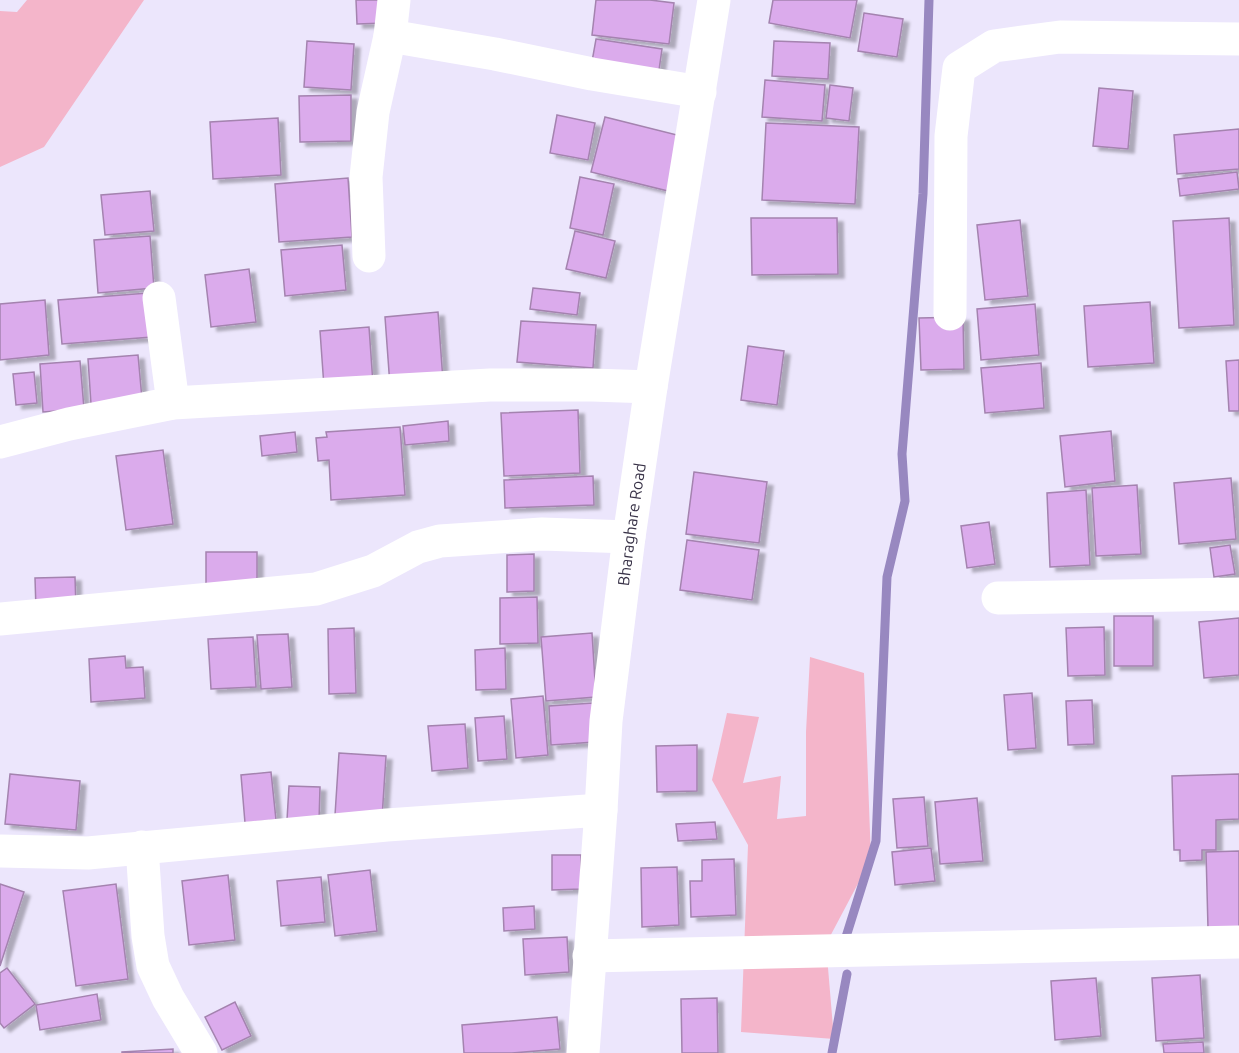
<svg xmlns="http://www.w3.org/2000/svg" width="1239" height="1053" font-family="Ubuntu,sans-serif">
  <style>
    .green { fill: #f4b5ca }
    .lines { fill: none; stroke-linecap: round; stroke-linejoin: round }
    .stream { stroke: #9888c0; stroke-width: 9 }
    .building { fill: #dbabec; stroke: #a483af; stroke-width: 1.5; filter: url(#shadow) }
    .minor { stroke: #fff; stroke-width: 33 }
    .labels { text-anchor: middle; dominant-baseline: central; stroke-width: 5; stroke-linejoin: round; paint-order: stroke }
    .street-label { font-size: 16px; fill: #393348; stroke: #ece6fc }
  </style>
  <defs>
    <filter id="shadow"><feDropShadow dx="6" dy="4" stdDeviation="1.5" flood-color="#0004"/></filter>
  </defs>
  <rect width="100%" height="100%" fill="#ece6fc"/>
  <g class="green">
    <polygon points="27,0 144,0 44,147 0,167 0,11 17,12"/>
    <polygon points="810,657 864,673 871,859 826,944 834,1039 741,1032 748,845 712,780 727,713 759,717 743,783 781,776 777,819 806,816 806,732"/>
  </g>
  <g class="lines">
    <g class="stream">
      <polyline points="845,940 876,841 887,577 905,501 902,454 923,194 929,0"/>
      <polyline points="832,1053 847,974"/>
    </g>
  </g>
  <g class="building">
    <polygon points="356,0 384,0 385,23 357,24"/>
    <polygon points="596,0 650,0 674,3 669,44 592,35"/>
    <polygon points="773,0 857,0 850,38 769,23"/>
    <polygon points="864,13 903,19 897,57 858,51"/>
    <polygon points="596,39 662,49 658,77 591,67"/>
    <polygon points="307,41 354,44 351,90 304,87"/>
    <polygon points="774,41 830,43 828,79 772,76"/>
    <polygon points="765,80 825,85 822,121 762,117"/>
    <polygon points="830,85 853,88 849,121 826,118"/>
    <polygon points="1099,88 1133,91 1128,149 1093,146"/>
    <polygon points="351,95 351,141 300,142 299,96"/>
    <polygon points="557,115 595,123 588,160 550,153"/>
    <polygon points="605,117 681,136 668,191 591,172"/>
    <polygon points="278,118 281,175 213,179 210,122"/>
    <polygon points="766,123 859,127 855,204 762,200"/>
    <polygon points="1239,129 1239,169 1177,174 1174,135"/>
    <polygon points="1237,172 1239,189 1180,196 1178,179"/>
    <polygon points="580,177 614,184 603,235 570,228"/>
    <polygon points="348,178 352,237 279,242 275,184"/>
    <polygon points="150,191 154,231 105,235 101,195"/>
    <polygon points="751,218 837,218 838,274 752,275"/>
    <polygon points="1229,218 1234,325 1179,328 1173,221"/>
    <polygon points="1020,220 1028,296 985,300 977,225"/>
    <polygon points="575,231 615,241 606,278 566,269"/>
    <polygon points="150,236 154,288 98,293 94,240"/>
    <polygon points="342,245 346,290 285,296 281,250"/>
    <polygon points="249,269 256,322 211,327 205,275"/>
    <polygon points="533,288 580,293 577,315 530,309"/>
    <polygon points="148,293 152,337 62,344 58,300"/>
    <polygon points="45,300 49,355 0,360 0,304"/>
    <polygon points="1150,302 1154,363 1088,367 1084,306"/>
    <polygon points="1035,304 1039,355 981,360 977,309"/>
    <polygon points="438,312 443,381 390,386 385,317"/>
    <polygon points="963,317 964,369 921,370 919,318"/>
    <polygon points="521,321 596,325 593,368 517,362"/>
    <polygon points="369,327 373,384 324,387 320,331"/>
    <polygon points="748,346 784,351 777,405 741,400"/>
    <polygon points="138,355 142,399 91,404 88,359"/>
    <polygon points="1239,360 1239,411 1229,411 1226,361"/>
    <polygon points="80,361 84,409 43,412 40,364"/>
    <polygon points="1041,363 1044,408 985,413 981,368"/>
    <polygon points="34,372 37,403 16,405 13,374"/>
    <polygon points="578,410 580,473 504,476 501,413"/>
    <polygon points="448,421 449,441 405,445 403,426"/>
    <polygon points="400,427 405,495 331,500 329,460 318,461 316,438 327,437 326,432"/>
    <polygon points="1111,431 1115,481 1065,487 1060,436"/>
    <polygon points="295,432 297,452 262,456 260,436"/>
    <polygon points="163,450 173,524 126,530 116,456"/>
    <polygon points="694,472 767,482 759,543 686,534"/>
    <polygon points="593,476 594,505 505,508 504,480"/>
    <polygon points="1231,478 1236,539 1179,544 1174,483"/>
    <polygon points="1137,485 1141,554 1096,556 1092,488"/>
    <polygon points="1086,490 1090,565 1050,567 1047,493"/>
    <polygon points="989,522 995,564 967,568 961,526"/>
    <polygon points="687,540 759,550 752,600 680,590"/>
    <polygon points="1230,545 1235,574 1214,577 1210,548"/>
    <rect x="206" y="552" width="51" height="32"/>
    <polygon points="534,554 534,591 507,592 507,555"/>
    <polygon points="75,577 76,609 36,610 35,578"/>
    <polygon points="537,597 538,643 500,644 500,598"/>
    <rect x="1114" y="616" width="39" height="50"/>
    <polygon points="1239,618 1239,675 1204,678 1199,622"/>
    <polygon points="1104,627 1105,675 1068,676 1066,628"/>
    <polygon points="354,628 356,693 329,694 328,629"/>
    <polygon points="592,633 596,697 546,701 541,637"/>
    <polygon points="288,634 292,687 261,689 257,635"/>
    <polygon points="253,637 256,687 211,689 208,639"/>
    <polygon points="505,648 506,689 476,690 475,650"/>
    <polygon points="125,656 126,668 143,667 145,698 91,702 89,659"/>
    <polygon points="1032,693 1036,748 1008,750 1004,695"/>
    <polygon points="543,696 548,755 516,758 511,699"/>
    <polygon points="1092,700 1094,744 1068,745 1066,701"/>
    <polygon points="593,703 595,742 551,745 549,706"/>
    <polygon points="504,716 507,759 478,761 475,718"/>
    <polygon points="465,724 468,768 432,771 428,726"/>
    <polygon points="697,745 697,791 657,792 656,746"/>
    <polygon points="339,753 386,756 382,818 335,815"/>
    <polygon points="271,772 276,820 245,823 241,775"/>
    <polygon points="10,774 80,781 76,830 5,824"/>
    <polygon points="1239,774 1239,819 1216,820 1216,850 1202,850 1202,860 1180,861 1180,850 1174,850 1172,776"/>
    <polygon points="289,786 320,787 319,821 287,820"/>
    <polygon points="924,797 928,846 897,848 893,799"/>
    <polygon points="977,798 983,861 940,864 935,802"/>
    <polygon points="715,822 717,839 678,841 676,824"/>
    <polygon points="931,848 935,881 895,885 892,852"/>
    <polygon points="1239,851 1239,927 1208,928 1206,852"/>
    <polygon points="552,855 581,855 581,889 552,890"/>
    <polygon points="734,859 736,915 691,917 690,881 702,881 702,860"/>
    <polygon points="677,867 679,925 642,927 641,868"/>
    <polygon points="370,870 377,931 335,936 328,875"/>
    <polygon points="228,875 235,940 189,945 182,881"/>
    <polygon points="321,877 325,922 281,926 277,881"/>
    <polygon points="0,884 24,892 0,966"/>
    <polygon points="116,884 128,979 76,986 63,891"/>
    <polygon points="534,906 535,929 504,931 503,908"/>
    <polygon points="567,937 569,972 525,975 523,939"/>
    <polygon points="7,968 35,1004 4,1028 0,1023 0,973"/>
    <polygon points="1200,975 1204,1038 1156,1041 1152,978"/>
    <polygon points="1096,978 1101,1036 1055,1040 1051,981"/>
    <polygon points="97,994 101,1020 40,1030 36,1005"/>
    <polygon points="717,998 718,1053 682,1053 681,999"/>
    <polygon points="235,1002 251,1036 222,1050 205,1017"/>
    <polygon points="557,1017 560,1049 512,1053 464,1053 462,1025"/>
    <polygon points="1203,1042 1204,1053 1164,1053 1163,1044"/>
    <polygon points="173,1049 173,1053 122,1053 122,1052"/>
  </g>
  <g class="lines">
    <g class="minor">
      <polyline points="390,36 495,54 592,74 700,92"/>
      <polyline points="369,256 366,177 373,112 390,36 394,0"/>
      <polyline points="159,298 173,403"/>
      <polyline points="950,314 951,136 959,68 994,46 1060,37 1239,39"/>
      <polyline points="0,442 69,424 173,403 490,385 592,385 651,387"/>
      <polyline points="998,598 1239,594"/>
      <polyline points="0,619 316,589 373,571 418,547 440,541 542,534 629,537"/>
      <polyline points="142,847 148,936 153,966 168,998 201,1053"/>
      <polyline points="0,851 88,853 387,825 601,810"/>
      <polyline points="589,956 1239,942"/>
      <path id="s1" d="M 583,1053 L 601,810 L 606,721 L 629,537 L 651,387 L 714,0"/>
    </g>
  </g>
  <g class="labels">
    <g class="street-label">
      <text stroke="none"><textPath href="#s1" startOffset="531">Bharaghare Road</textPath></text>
    </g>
  </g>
</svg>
